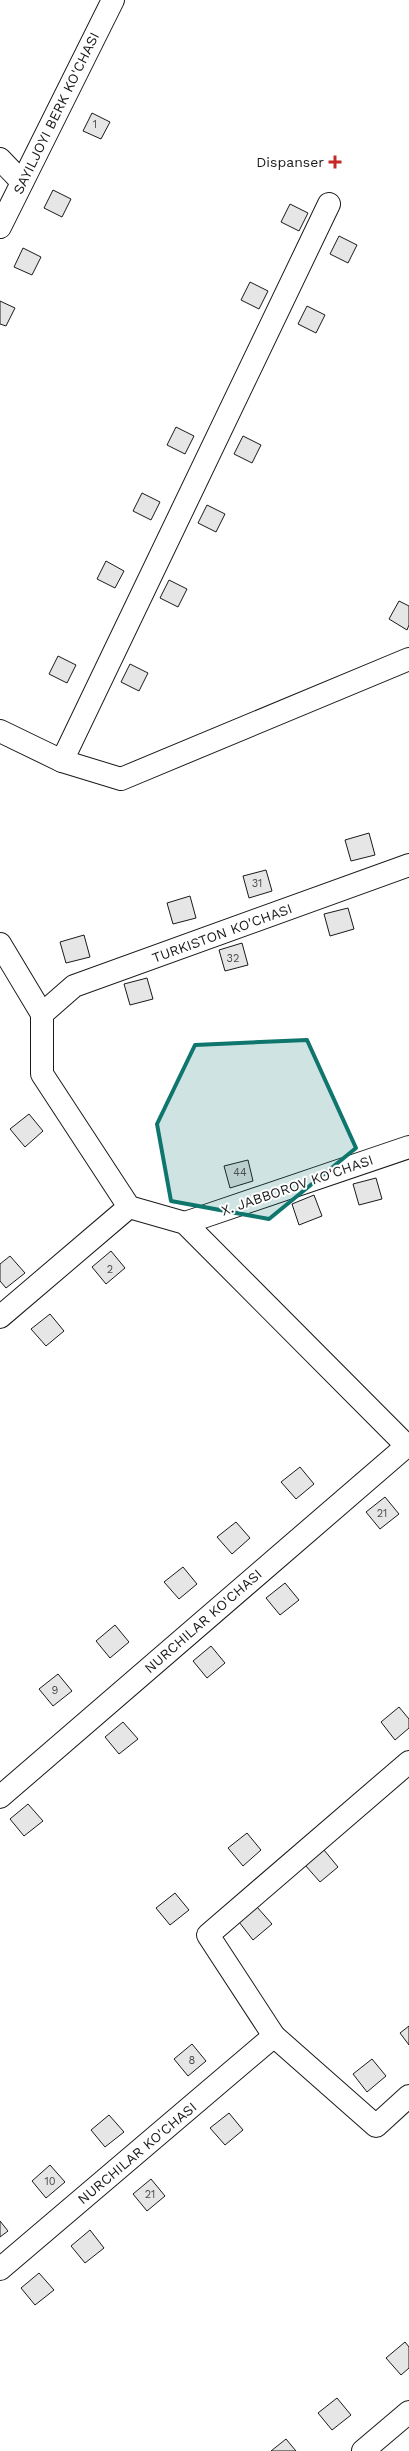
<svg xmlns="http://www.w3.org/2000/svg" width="409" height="2451" font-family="'Work Sans',sans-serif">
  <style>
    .building { fill: #e6e6e6; stroke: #1a1a1a }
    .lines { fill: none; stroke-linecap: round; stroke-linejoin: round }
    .street-casing { stroke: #1a1a1a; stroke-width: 24 }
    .street { stroke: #fff; stroke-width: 22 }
    .marked { fill: #0f766e; fill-opacity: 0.2; stroke: #0f766e; stroke-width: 4; stroke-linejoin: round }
    .poi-dot { fill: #c62828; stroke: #fff; stroke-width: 2 }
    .labels { text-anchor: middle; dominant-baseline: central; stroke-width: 4; stroke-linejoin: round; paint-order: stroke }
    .number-label { font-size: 11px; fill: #4d4d4d }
    .street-label { font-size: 14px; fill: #1a1a1a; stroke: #fff }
    .poi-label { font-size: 14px; fill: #1a1a1a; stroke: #fff; text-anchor: end }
  </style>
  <rect width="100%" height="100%" fill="#fff"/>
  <g class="building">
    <polygon points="92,113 110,122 101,139 83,131"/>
    <polygon points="53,190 71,199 62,217 44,208"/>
    <polygon points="290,204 308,213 299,231 281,222"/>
    <polygon points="339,236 357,245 348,263 330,254"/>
    <polygon points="23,248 41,257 32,275 14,267"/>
    <polygon points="250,282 268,291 259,309 241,300"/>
    <polygon points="0,301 15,308 6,326 0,324"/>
    <polygon points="307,306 325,315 316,333 298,324"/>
    <polygon points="176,427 194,436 185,454 167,445"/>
    <polygon points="243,436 261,445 252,463 234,454"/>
    <polygon points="142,493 160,502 151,520 133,511"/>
    <polygon points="207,505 225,514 216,532 198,523"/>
    <polygon points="106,561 124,571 115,588 97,579"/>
    <polygon points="169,580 187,589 178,607 160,598"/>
    <polygon points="399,601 409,606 409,625 407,630 389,619"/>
    <polygon points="58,656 76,665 67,683 49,674"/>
    <polygon points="130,664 148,673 139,691 121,682"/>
    <polygon points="369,833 375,855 351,861 345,840"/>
    <polygon points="266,870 272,891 249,898 243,876"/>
    <polygon points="190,896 196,918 173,924 167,903"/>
    <polygon points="348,908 354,929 330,936 324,914"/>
    <polygon points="84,935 90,957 66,963 60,942"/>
    <polygon points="242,943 248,965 225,971 219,950"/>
    <polygon points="147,978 153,999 130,1005 124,984"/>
    <polygon points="29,1114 43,1131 25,1147 10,1129"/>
    <polygon points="248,1160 253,1181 230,1188 224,1166"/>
    <polygon points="376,1178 382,1199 359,1205 353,1184"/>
    <polygon points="314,1195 322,1216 299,1225 292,1204"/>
    <polygon points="111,1251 125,1268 106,1284 92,1267"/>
    <polygon points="10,1256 25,1273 6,1288 0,1281 0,1264"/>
    <polygon points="50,1314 64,1331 46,1346 31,1329"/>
    <polygon points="300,1467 314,1484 296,1499 281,1482"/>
    <polygon points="385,1497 399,1514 380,1529 366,1512"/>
    <polygon points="236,1522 250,1538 232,1554 217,1537"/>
    <polygon points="183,1567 197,1584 179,1599 164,1582"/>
    <polygon points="285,1583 299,1600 280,1615 266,1598"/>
    <polygon points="115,1625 129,1642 110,1658 96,1641"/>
    <polygon points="211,1646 225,1663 207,1678 193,1661"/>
    <polygon points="58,1674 72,1691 53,1706 39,1689"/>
    <polygon points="399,1707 409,1719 409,1728 395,1740 381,1722"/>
    <polygon points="123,1722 138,1739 119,1754 105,1737"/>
    <polygon points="28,1804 43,1821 24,1836 10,1819"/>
    <polygon points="247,1833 261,1850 243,1866 228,1848"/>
    <polygon points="324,1850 338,1867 320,1882 305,1865"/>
    <polygon points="175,1893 189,1910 170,1925 156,1908"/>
    <polygon points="257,1907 272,1924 253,1940 239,1922"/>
    <polygon points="409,2026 409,2045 400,2033"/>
    <polygon points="192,2044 206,2061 188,2076 174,2059"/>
    <polygon points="372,2059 386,2076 367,2092 353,2074"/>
    <polygon points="229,2113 243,2130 225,2145 210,2128"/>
    <polygon points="109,2115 124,2132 105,2147 91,2130"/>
    <polygon points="50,2165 65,2182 46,2198 32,2181"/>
    <polygon points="151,2179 165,2196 147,2211 133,2194"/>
    <polygon points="0,2221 8,2231 0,2237"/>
    <polygon points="90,2230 104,2248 85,2263 71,2246"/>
    <polygon points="39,2273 54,2290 35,2305 21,2288"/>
    <polygon points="405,2342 409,2347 409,2368 401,2375 386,2358"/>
    <polygon points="337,2398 351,2415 332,2430 318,2413"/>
    <polygon points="286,2439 296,2451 271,2451"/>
  </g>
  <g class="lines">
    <defs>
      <g id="street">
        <polyline points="0,159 22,182"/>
        <polyline points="0,227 113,0"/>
        <polyline points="0,731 62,761 121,779 409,659"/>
        <polyline points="62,761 329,204"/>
        <polyline points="0,944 42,1014 42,1074 129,1207 185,1223 406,1445"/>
        <polyline points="42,1014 74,986 409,865"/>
        <polyline points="185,1223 409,1147"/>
        <polyline points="0,1317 129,1207"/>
        <polyline points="0,1797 409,1444"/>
        <polyline points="274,2036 208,1935 409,1762"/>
        <polyline points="0,2269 274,2036 376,2126 409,2096"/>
        <polyline points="363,2451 409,2412"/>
      </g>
    </defs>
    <use href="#street" class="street-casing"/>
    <use href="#street" class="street"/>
  </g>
  <path class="marked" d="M 307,1040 L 356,1148 L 269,1219 L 171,1201 L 157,1124 L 195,1045 Z"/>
  <path class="poi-dot" d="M332.5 154.5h5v5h5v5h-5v5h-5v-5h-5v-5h5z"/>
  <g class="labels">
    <g class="number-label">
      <text x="95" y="124">1</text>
      <text x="257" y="883">31</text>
      <text x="233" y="958">32</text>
      <text x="240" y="1172">44</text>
      <text x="110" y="1269">2</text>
      <text x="382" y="1513">21</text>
      <text x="55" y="1690">9</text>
      <text x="192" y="2060">8</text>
      <text x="50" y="2181">10</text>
      <text x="150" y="2194">21</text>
    </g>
    <g class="street-label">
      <text transform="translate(56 113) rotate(-64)">SAYILJOYI BERK KO'CHASI</text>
      <text transform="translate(222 933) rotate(-20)">TURKISTON KO'CHASI</text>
      <text transform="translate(297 1185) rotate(-19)">X. JABBOROV KO'CHASI</text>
      <text transform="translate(203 1621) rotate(-41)">NURCHILAR KO'CHASI</text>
      <text transform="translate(137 2153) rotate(-40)">NURCHILAR KO'CHASI</text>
    </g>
    <g class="poi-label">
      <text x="324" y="162">Dispanser</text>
    </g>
  </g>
</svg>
